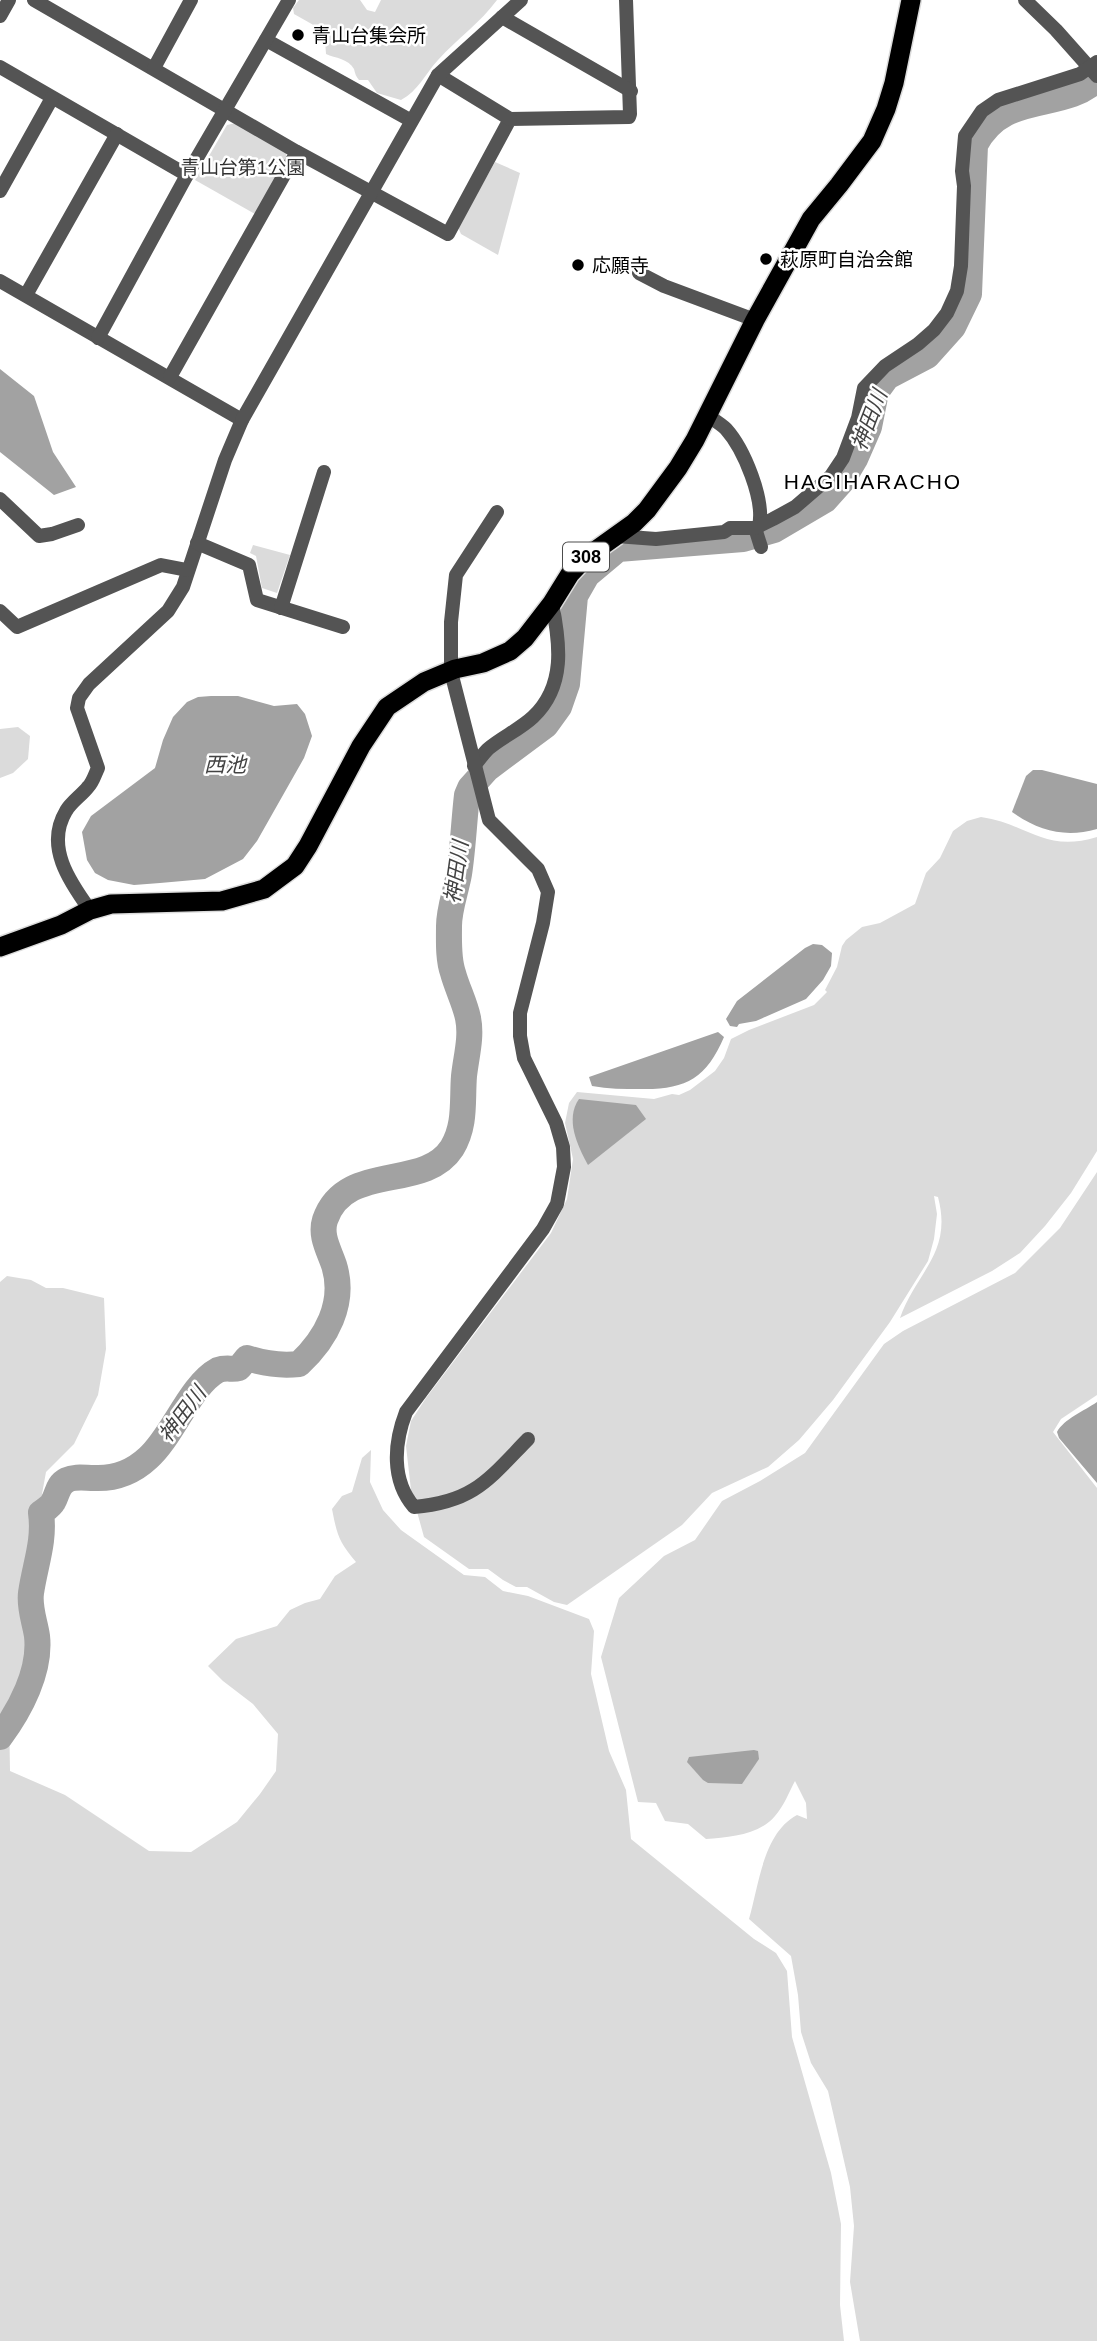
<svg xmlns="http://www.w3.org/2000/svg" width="1097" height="2341" font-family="Arial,'Noto Sans JP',sans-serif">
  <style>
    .green { fill: #dbdbdb }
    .water { fill: #a2a2a2 }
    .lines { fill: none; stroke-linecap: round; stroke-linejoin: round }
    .river { stroke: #a2a2a2; stroke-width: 26 }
    .trunk-casing { stroke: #dbdbdb; stroke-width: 22 }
    .minor { stroke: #545454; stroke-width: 14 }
    .tertiary { stroke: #545454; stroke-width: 14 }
    .trunk { stroke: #000; stroke-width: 19 }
    .poi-dot { fill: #000; stroke: #fff; stroke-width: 2.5 }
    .labels { text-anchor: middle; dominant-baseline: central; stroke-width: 5; stroke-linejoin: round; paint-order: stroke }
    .shield { fill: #fff; stroke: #4c4c4c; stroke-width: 2 }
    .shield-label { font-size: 18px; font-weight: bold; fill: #000 }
    .poi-label { font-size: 19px; fill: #000; stroke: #fff; text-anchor: start }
    .park-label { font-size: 19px; fill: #323232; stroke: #fff }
    .water-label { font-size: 21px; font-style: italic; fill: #434343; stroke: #fff }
    .neighbourhood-label { font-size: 21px; letter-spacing: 2px; fill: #000; stroke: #fff }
  </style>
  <rect width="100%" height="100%" fill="#fff"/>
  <g class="green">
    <path d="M 299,0 L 360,0 L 367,10 L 375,12 L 381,0 L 497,0 C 480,23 457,39 438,60 C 425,74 418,91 401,100 L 377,93 L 368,80 L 359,80 C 356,77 355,73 354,69 C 349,59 335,58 326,54 L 325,40 L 315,33 L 317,27 L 294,14 L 293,8 Z"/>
    <polygon points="236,123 286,152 287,161 255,214 195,180 227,125"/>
    <polygon points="495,162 520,173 498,255 461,234 458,227"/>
    <polygon points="253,545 290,555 277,593 262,588 256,556 250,553"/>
    <polygon points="18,727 30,736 28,759 13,773 0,778 0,729"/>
    <path d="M 981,817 C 1029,824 1044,853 1097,837 L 1097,1151 L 1071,1193 L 1045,1226 L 1020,1253 L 992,1271 L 900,1318 C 916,1272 953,1253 938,1197 L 934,1196 L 937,1214 L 934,1239 L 928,1261 L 890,1322 L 833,1400 L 799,1440 L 768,1467 L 712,1493 L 682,1525 L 567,1605 L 554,1602 L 527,1587 L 516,1587 L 503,1580 L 488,1569 L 469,1569 L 424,1537 L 411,1490 L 406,1446 L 411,1421 L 426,1398 L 551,1233 L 567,1199 L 573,1159 L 565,1123 L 569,1103 L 577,1092 L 654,1099 L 672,1094 L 679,1095 L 690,1090 L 715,1071 L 724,1058 L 731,1039 L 749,1030 L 814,1005 L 827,992 L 825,990 L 837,967 L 842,946 L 846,940 L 862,927 L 880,923 L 915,904 L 926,873 L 940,858 L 953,831 L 967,821 Z"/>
    <path d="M 1097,1172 L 1097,1395 L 1061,1419 L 1053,1432 L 1097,1488 L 1097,2341 L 860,2341 L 850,2282 L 854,2226 L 850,2187 L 828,2091 L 811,2063 L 801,2032 L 798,1995 L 791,1956 L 749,1919 C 759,1885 763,1833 797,1815 L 807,1819 L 806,1803 L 795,1781 C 789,1792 784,1806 775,1816 C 759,1835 730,1837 706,1839 L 688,1824 L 665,1821 L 656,1803 L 638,1802 L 601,1657 L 619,1598 L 664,1556 L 695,1540 L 722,1501 L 760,1481 L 805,1453 L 884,1344 L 903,1331 L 1015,1273 L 1060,1228 Z"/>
    <path d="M 7,1276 L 31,1280 L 46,1288 L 63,1288 L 104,1298 L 106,1349 L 98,1395 L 74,1444 L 46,1472 L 22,1604 L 29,1640 L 27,1681 L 9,1712 L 10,1771 L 65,1795 L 149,1851 L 191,1852 L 237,1822 L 260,1794 L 276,1771 L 278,1734 L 253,1704 L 223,1681 L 208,1666 L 236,1639 L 277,1626 L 290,1610 L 305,1603 L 320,1599 L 335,1576 L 356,1562 C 339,1542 337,1535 332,1509 L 342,1496 L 352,1492 L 362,1458 L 371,1450 L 370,1482 L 383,1510 L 401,1530 L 464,1575 L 485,1577 L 503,1591 L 528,1596 L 589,1619 L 594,1631 L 591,1674 L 609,1751 L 626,1790 L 631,1839 L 754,1939 L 776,1953 L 787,1971 L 792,2037 L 831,2173 L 841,2224 L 840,2305 L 844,2341 L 0,2341 L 0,1282 Z"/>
  </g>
  <g class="water">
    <polygon points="0,369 34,396 53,452 76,487 54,495 0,452"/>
    <polygon points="211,696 238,696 274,706 297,704 305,714 312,736 304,758 257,841 243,859 205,879 160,883 134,885 108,880 95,873 87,860 82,832 91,816 155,768 163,740 173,717 187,702 198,697"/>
    <path d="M 1033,770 L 1042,770 L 1097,784 L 1097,829 C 1065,838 1039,831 1012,812 L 1026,776 Z"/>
    <polygon points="813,944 822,945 832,953 831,966 823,980 806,999 756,1021 739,1024 737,1027 730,1026 726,1019 737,1001 805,948"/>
    <path d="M 718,1032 L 724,1037 C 706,1079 685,1090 640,1089 C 624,1089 608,1089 592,1086 L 589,1077 Z"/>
    <path d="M 579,1099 L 636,1105 L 646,1119 L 588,1165 C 577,1145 565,1119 579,1099 Z"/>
    <path d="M 1097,1402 L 1097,1483 L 1059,1438 L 1057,1432 C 1064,1419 1084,1411 1097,1402 Z"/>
    <polygon points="754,1750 758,1751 759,1759 742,1784 708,1783 703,1780 687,1762 689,1757"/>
  </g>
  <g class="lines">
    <path class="river" d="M 0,1737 C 20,1710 41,1671 37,1636 C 35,1622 29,1608 31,1593 C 35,1565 45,1541 41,1513 C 45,1510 51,1506 53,1502 C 58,1494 57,1485 67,1480 C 75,1476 85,1478 94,1478 C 114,1479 133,1472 148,1458 C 173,1436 190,1385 218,1370 C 226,1367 232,1370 239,1368 L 247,1358 C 265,1364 281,1366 299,1364 C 326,1339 346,1303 334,1265 C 329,1250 320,1236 325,1220 C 345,1161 424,1192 452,1148 C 466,1125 462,1101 464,1076 C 466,1057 472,1037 468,1018 C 465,1003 457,988 453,973 C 448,959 449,940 449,926 C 449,909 456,891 459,874 C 463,848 464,821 467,795 L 470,788 L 487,769 L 546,725 L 559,707 L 567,684 L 575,596 L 587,575 L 618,549 L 743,539 L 774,530 L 825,500 L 842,481 L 855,459 L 869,427 L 876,392 L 887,377 L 927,356 L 953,327 L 969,294 L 975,145 C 1004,89 1063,113 1097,79"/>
    <defs>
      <polyline id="trunk" points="0,947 61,925 90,910 111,904 222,901 264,889 295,866 308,846 361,746 387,707 424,682 455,669 483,663 510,651 525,638 552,603 570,574 585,558 634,523 647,510 678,468 695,440 755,320 811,219 839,185 872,141 886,109 894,83 911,0"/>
    </defs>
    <use href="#trunk" class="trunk-casing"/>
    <g class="minor">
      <polyline points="34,0 297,152 448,234 510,119 629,117 630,114 626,0"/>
      <polyline points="1025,0 1056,30 1097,76"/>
      <polyline points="0,16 9,0"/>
      <polyline points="502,17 631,91"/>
      <polyline points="266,40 410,120"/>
      <polyline points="0,67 187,175"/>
      <polyline points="154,68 191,0"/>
      <polyline points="438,75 510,119"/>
      <polyline points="0,191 52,98"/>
      <polyline points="639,273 664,286 755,320"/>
      <path d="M 0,281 L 242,420 L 225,460 L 183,587 L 168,611 L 89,684 L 79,698 L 77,708 L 98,768 C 95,774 93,782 88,787 C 82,795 71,802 66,811 C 45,846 69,881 90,910"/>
      <polyline points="26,295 117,134"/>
      <polyline points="98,338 187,175 289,0"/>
      <polyline points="170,377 297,152"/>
      <path d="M 708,416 C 714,420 721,424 726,429 C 744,449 765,500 759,526"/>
      <polyline points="0,499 39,536 52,534 78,525"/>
      <polyline points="755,528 761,547"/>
      <polyline points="616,536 656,539 724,532 730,528 755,528 773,519 795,507 831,476 843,458 858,418 864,388 885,366 918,344 934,330 947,313 957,291 961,266 964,186 962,171 965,136 982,111 998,100 1080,74 1097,62"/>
      <polyline points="197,543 249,565 257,600 343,627"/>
      <polyline points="281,608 324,472"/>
      <polyline points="0,611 17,627 161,565 187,570"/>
      <polyline points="451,672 451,622 456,575 497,512"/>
      <path d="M 474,766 C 478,761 483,754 488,749 C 502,737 519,730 533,717 C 566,686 560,643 552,603"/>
    </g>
    <g class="tertiary">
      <polyline points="242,420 438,75 521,0"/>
      <path d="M 451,672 L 489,820 L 538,869 L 548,892 L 543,923 L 520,1013 L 520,1036 L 524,1058 L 556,1123 L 563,1147 L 564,1167 L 557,1204 L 543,1229 L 406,1412 C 394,1443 391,1480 414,1507 C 474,1502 489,1479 528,1439"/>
    </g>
    <use href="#trunk" class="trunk"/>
  </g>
  <g class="poi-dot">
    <circle cx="298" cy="35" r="7"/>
    <circle cx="766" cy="259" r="7"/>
    <circle cx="578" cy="265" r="7"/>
  </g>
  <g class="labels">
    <rect class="shield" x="563" y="542.5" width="46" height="29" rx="5"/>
    <g class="shield-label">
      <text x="586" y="557">308</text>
    </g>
    <g class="poi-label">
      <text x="312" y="35">青山台集会所</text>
      <text x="780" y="259">萩原町自治会館</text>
      <text x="592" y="265">応願寺</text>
    </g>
    <g class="park-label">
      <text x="243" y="167">青山台第1公園</text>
    </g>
    <g class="water-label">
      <text transform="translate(869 420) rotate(-69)">神田川</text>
      <text x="225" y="764">西池</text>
      <text transform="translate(456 872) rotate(-82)">神田川</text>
      <text transform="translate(182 1414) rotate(-53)">神田川</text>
    </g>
    <g class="neighbourhood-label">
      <text x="873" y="481">HAGIHARACHO</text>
    </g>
  </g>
</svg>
